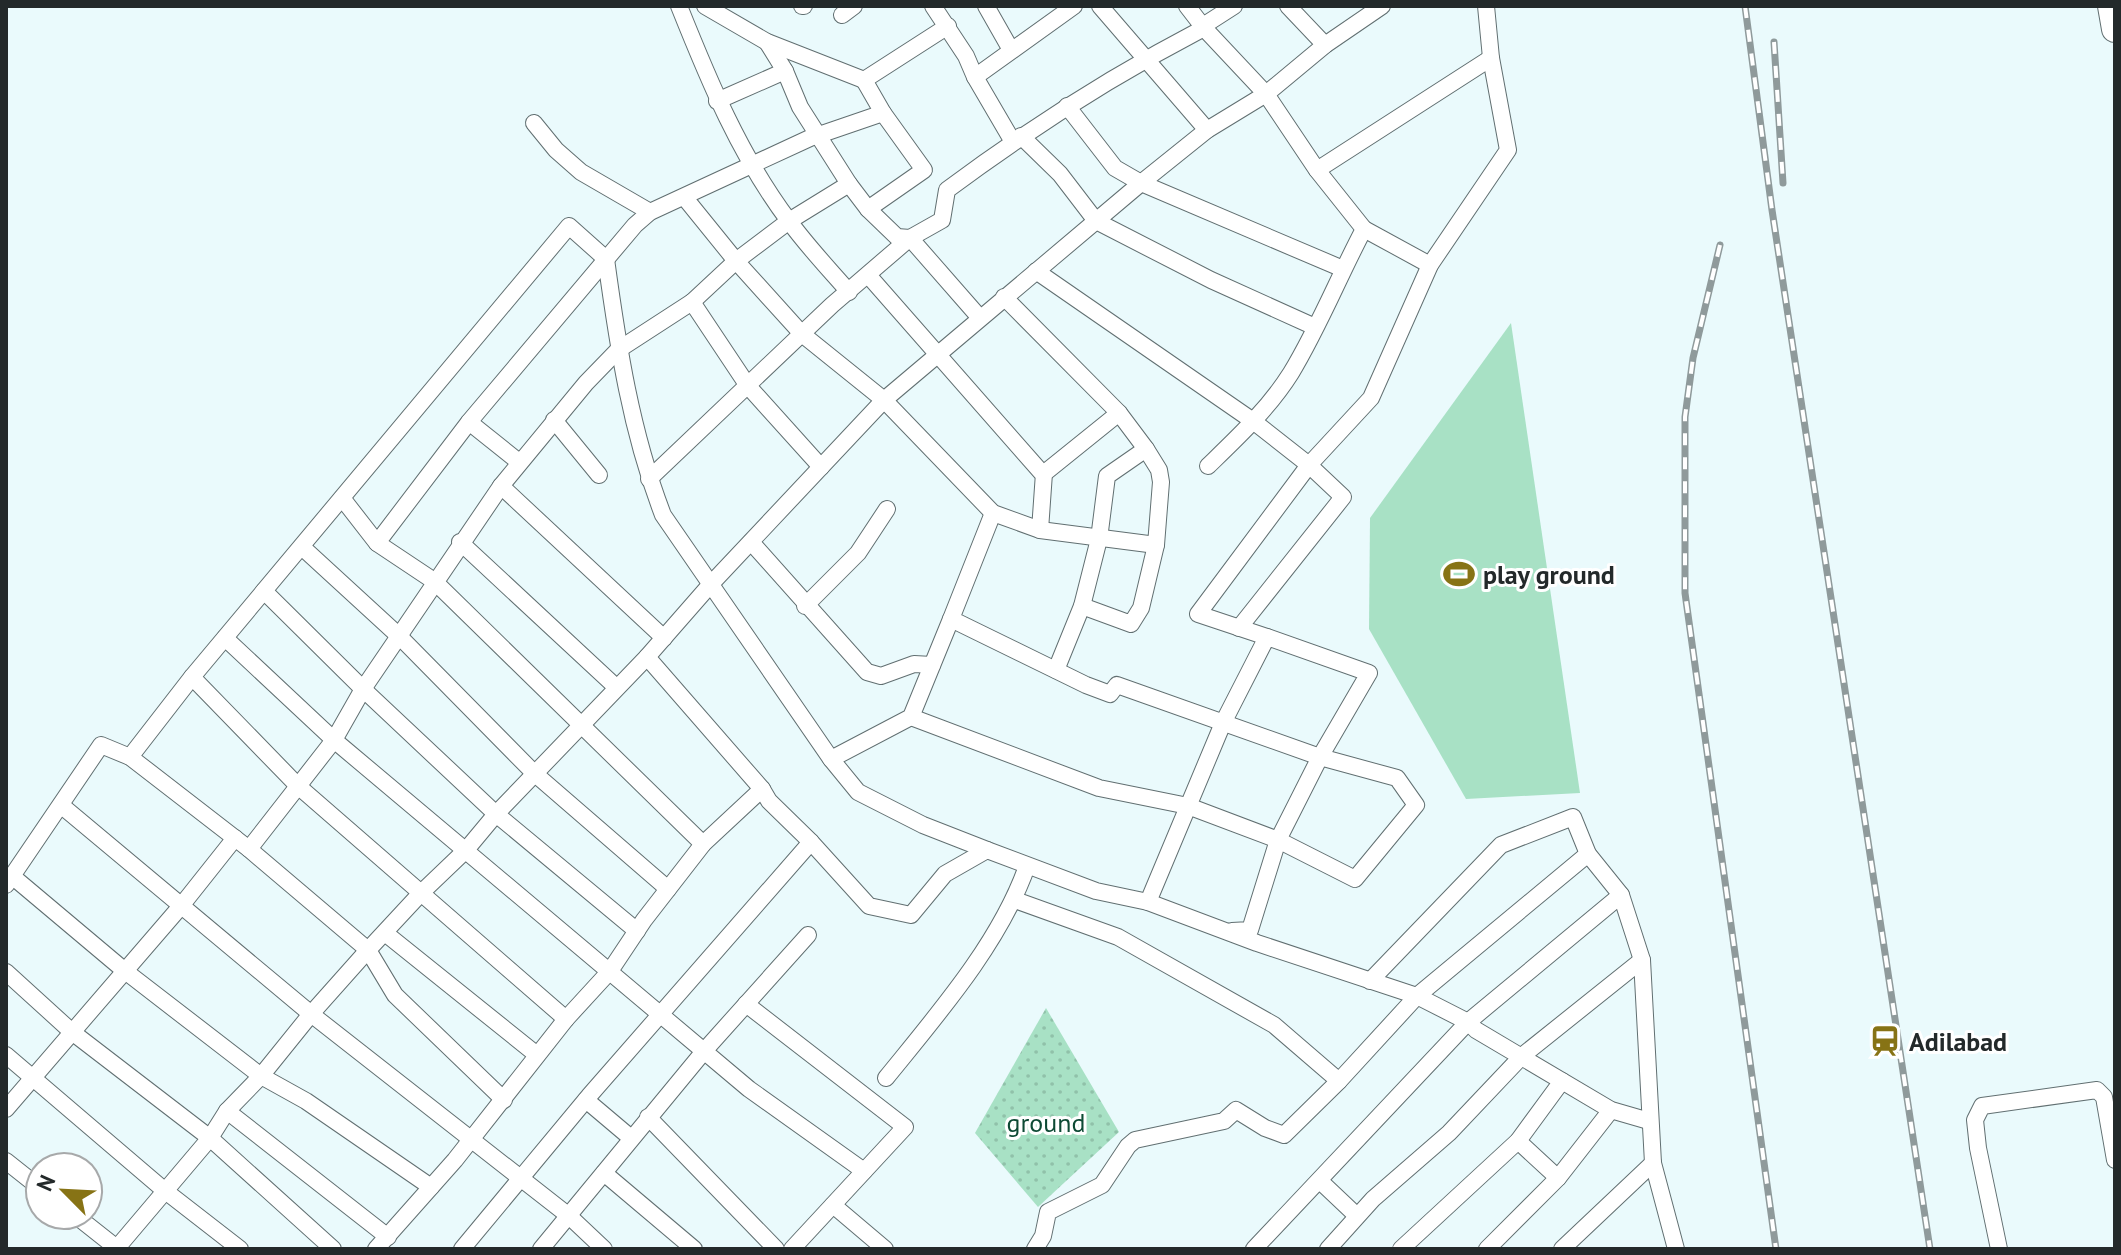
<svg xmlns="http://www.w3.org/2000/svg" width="2121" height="1255" font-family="'PT Sans',sans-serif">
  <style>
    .park { fill: url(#park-dots) }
    .pitch { fill: #a8e1c5 }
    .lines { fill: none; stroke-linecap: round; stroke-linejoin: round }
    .minor-casing { stroke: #616f71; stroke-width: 18 }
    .primary-casing { stroke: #616f71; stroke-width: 28 }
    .minor { stroke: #fff; stroke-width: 16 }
    .primary { stroke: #fff; stroke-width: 26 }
    .rail-casing { stroke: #8f9a9b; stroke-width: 7 }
    .rail { stroke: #fff; stroke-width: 4; stroke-dasharray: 12; stroke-linecap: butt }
    .labels { text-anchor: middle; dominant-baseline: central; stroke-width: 6; stroke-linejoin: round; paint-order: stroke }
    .poi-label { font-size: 26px; font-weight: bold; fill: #23292a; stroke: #fff; text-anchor: start }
    .park-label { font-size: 26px; fill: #0d4a34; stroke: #fff }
  </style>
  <defs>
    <pattern id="park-dots" width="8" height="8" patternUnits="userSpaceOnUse" patternTransform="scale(2)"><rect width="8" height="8" fill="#a8e1c5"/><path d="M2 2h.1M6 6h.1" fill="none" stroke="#90c1a9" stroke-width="1.8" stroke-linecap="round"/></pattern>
  </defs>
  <rect width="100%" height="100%" fill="#eafafc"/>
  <polygon class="park" points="1046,1008 1119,1132 1038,1207 975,1133"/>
  <polygon class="pitch" points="1511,323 1580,793 1466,799 1369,629 1370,518"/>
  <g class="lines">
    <defs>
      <g id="minor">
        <path d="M 679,6 C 709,81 740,156 789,221 C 807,246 829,269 849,292"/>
        <polyline points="705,6 767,42 864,80 948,26"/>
        <polyline points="802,6 804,6"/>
        <polyline points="933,6 966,56 975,77 1013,142"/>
        <polyline points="986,6 1011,50"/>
        <polyline points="1100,6 1207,130"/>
        <path d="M 1187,6 L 1204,28 L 1266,94 L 1317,170 L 1364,229 C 1339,276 1319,327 1291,373 C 1269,408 1238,437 1208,466"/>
        <polyline points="1288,6 1325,45"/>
        <polyline points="842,15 854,6"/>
        <polyline points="767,42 785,71 800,107 849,184 868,209 897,237 910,238 980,318"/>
        <polyline points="975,77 1074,6"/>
        <polyline points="717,101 785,71"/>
        <polyline points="1067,106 1115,168 1141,183 1343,269"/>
        <polyline points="534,123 556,150 581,172 650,212"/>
        <polyline points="1021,136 1060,174 1096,221 1211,280 1315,327"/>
        <polyline points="1317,170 1491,58"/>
        <polyline points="685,198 736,261 802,334 884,400 993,513 1040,530 1156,545 1161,482 1159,470 1146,449 1119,413 1004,297"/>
        <polyline points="868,209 924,170 883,113"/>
        <polyline points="1364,229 1430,265"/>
        <polyline points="1036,271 1253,421 1309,465 1343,497 1239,628"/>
        <polyline points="868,275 1041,472 1047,471 1119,413"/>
        <polyline points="692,302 748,386 821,467"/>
        <polyline points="554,420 599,475"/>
        <polyline points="469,422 519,462"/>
        <path d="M 649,479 L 832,305 L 910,238 L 942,220 L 947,190 C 1029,129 1114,75 1204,28 L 1206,24 L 1234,6"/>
        <polyline points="501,486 664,638"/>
        <polyline points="342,498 377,543"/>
        <polyline points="1040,530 1044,473"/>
        <polyline points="460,542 616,687"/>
        <polyline points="751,542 867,672 881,676 914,664 932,665"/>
        <polyline points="302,547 399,636 534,773 668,889"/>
        <polyline points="264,591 363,689 496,814 637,931"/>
        <polyline points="805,606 858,553 887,509"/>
        <polyline points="1082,606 1131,624 1141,608 1156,545"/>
        <polyline points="1267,637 1198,614 1309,465 1371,398 1430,265 1508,150 1491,58 1486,6"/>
        <polyline points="225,638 334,740 749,1089 864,1171"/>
        <polyline points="647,657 762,789 769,801 811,842 869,906 911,915 945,874 987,850 1096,891 1148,902 1257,943 1417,996 1468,1022 1476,1030 1611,1110 1649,1121"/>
        <polyline points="1056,670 1082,606 1099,539 1107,476 1146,449"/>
        <polyline points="192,677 298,786 566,1019"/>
        <polyline points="911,717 1099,788 1188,806 1278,840 1355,879 1416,805 1397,778 1320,757 1117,685 1110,694 1086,685 951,619 993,513"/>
        <path d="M 130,757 L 192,677 L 569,226 L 606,259 C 618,347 631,432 663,515 L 831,759 L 858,792 L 923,825 L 987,850"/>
        <polyline points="831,759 911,717 951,619"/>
        <polyline points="62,806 311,1014 569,1216 604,1249"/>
        <polyline points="703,844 434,581 377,543 469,422 635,225 650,212 810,138 883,113 864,80"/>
        <polyline points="249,849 334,740 363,689 501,486 586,383 618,350 692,302 736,261 789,221 849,184"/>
        <polyline points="12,876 125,971 261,1076 306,1101 431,1187"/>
        <polyline points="6,885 101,745 130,757 249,849 368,950 395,995 504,1100"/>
        <polyline points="1015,900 1118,937 1274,1025 1339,1081"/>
        <polyline points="1148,902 1223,723 1267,637 1369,673 1320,757 1278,840 1250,930 1232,931"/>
        <polyline points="385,933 537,1055"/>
        <polyline points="6,972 72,1032 210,1138 333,1249"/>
        <polyline points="1370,981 1501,845 1573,817 1588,854 1621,895 1642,960 1653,1163 1676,1249"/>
        <polyline points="746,1004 905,1127 792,1249"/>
        <polyline points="6,1055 164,1190 240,1249"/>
        <path d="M 886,1078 C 937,1015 1000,943 1027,866"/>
        <polyline points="586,1100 631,1138"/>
        <polyline points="6,1109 181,906 235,838"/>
        <polyline points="227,1111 388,1237"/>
        <polyline points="648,1117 776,1249"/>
        <polyline points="1518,1141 1558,1178"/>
        <polyline points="6,1161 40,1188"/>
        <polyline points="604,1173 694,1249"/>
        <polyline points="1320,1181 1357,1216"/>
        <polyline points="833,1205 885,1249"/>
        <polyline points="75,1215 118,1249"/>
        <polyline points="116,1249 210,1138 227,1111 261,1076 311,1014 368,950 421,893 466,850 496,814 647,657 710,585 884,400 1141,183 1207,130 1266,94 1325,45 1382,6"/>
        <polyline points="376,1249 455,1160 566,1019 610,971 644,920 703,844 762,789"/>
        <polyline points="462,1249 589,1096 811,842"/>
        <polyline points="541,1249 705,1050 808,935"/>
        <polyline points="1035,1249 1043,1236 1048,1212 1102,1185 1128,1146 1135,1140 1224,1121 1236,1110 1265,1128 1284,1135 1339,1081 1417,996 1588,854"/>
        <polyline points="1254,1249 1468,1022 1621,895"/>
        <polyline points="1328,1249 1373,1199 1449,1133 1522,1056 1642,960"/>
        <polyline points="1401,1249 1518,1141 1562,1081"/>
        <polyline points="1487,1249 1558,1178 1611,1110"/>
        <polyline points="1562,1249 1653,1163"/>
        <polyline points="1999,1249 1978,1148 1975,1120 1982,1106 2097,1090 2104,1097 2115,1160"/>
      </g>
      <polyline id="primary" points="2111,6 2115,29"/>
    </defs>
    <use href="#minor" class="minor-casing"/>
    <use href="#primary" class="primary-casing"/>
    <use href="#minor" class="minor"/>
    <use href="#primary" class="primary"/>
    <defs>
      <g id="rail">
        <polyline points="1745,6 1772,210 1930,1249"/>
        <polyline points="1774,42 1783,183"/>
        <polyline points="1720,245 1693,358 1685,417 1685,593 1776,1249"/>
      </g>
    </defs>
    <use href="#rail" class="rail-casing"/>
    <use href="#rail" class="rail"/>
  </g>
  <defs>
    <symbol id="stadium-bare" viewBox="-9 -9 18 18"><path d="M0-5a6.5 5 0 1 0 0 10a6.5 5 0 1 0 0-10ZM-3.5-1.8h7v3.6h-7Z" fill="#877315" stroke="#fff" stroke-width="2.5" paint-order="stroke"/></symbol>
    <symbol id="station-bare" viewBox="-9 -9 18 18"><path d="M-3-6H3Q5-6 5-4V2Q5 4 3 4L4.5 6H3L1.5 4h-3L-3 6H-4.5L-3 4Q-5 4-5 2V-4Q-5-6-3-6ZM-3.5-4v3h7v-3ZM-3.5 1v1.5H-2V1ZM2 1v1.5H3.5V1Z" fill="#877315" stroke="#fff" stroke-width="2.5" paint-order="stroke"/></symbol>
  </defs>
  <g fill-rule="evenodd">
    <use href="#stadium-bare" x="1437" y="552" width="44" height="44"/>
    <use href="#station-bare" x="1863" y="1019" width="44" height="44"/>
  </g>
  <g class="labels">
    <g class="poi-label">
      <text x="1483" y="574">play ground</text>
      <text x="1909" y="1041">Adilabad</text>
    </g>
    <g class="park-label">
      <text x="1046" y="1122">ground</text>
    </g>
  </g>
  <rect width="2121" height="1255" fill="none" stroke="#23292a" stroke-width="16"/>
  <g transform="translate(64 1191) rotate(294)"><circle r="38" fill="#ffffff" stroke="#a7a9aa" stroke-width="2"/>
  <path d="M0-6L14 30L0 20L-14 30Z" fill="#877315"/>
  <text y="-12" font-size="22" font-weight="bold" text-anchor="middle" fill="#23292a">N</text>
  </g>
</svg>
